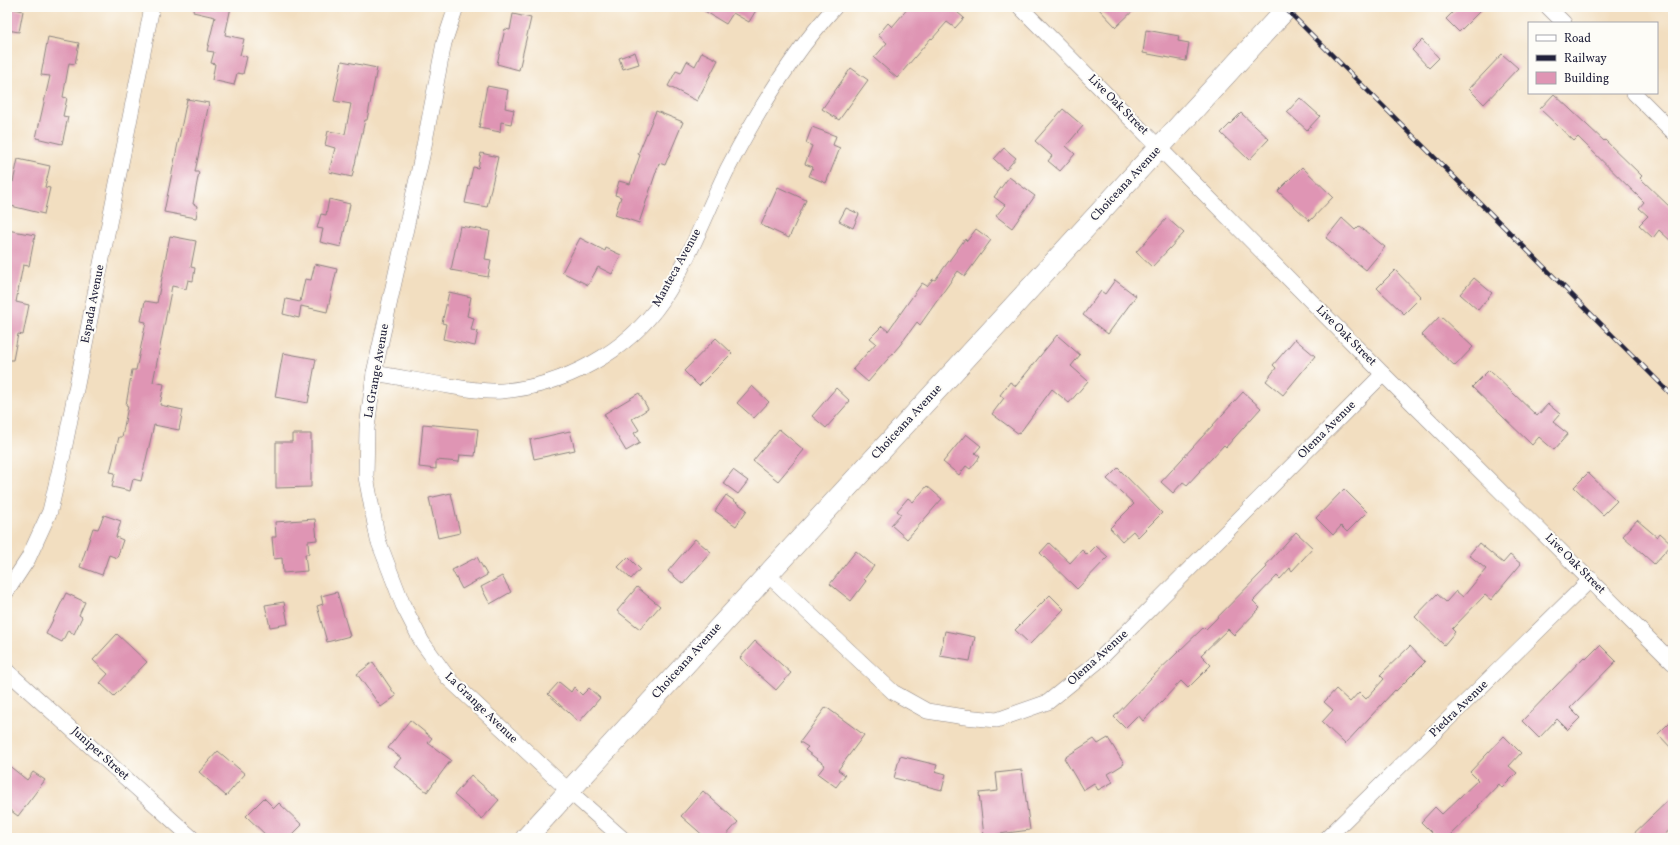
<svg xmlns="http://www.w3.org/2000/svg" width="1680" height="845" font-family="Vollkorn,serif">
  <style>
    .building { fill: #df95b4 }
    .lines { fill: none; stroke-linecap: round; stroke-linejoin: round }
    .street-casing { stroke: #8a807e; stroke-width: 16 }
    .secondary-casing { stroke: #8a807e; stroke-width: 22 }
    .street { stroke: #fff; stroke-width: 15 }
    .secondary { stroke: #fff; stroke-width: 21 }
    .rail-casing { stroke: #22223b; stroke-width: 4.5 }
    .rail { stroke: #fdfcf7; stroke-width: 3; stroke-dasharray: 9; stroke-linecap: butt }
    .labels { text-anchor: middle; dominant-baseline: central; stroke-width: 4; stroke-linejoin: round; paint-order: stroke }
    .street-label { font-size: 12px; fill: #22223b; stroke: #fdfcf7 }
  </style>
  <rect width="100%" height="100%" fill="#fdfcf7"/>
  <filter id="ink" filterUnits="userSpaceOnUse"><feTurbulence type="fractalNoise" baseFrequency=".025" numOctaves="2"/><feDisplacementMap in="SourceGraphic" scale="8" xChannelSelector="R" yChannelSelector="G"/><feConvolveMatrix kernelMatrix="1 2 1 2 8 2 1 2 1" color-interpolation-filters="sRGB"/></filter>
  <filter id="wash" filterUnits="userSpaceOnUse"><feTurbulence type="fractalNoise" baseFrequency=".012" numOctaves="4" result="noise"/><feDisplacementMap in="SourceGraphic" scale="16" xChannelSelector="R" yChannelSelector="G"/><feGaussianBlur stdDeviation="0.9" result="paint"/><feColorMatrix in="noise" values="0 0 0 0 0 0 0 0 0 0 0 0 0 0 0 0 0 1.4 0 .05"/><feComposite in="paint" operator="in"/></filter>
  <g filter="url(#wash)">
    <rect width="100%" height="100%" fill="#f2dec0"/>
    <g id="blocks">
      <g class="building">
        <polygon points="7,7 23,11 19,32 7,30"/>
        <polygon points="194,7 231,7 225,35 244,39 240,55 247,57 243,74 237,73 234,85 212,80 215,64 211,63 214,52 207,51 215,17 193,12"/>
        <polygon points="698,7 758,7 749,22 733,13 726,24"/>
        <polygon points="909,7 962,7 957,12 964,18 955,28 947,22 932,39 931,38 897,78 874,58 887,43 878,35 888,23 892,27"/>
        <polygon points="1097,7 1137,7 1116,27"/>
        <polygon points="1458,7 1484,7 1459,32 1446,19"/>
        <polygon points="513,14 531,18 519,70 497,64 505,29 510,30"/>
        <polygon points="1146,30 1179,36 1178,41 1189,43 1186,61 1143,53"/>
        <polygon points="48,37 79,43 75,64 69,63 63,97 67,98 63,116 68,117 62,144 36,138 50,76 41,75"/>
        <polygon points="1422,40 1439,58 1429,68 1412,50"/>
        <polygon points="635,52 639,64 623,69 619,58"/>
        <polygon points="702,52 718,60 697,101 668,86 676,71 681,73 687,61 695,66"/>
        <polygon points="1502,54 1518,68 1484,104 1469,89"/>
        <polygon points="342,61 377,68 367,120 365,120 352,177 329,172 335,148 325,145 328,131 345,134 351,104 334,101"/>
        <polygon points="851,68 868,80 839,120 822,109"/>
        <polygon points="487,86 508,90 505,108 514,110 511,124 501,122 500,132 479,128"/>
        <polygon points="1554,94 1604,141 1605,140 1642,176 1640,178 1673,210 1673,243 1659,230 1653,238 1639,225 1648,216 1639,208 1644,202 1578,137 1574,141 1540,109"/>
        <polygon points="1300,98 1320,116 1307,130 1287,112"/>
        <polygon points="187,99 209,103 195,172 199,172 193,204 198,206 196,218 164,212"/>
        <polygon points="1063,109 1083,126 1066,146 1075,154 1060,171 1048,161 1052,156 1035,141"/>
        <polygon points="656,111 683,122 665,165 659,163 639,223 615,215 621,197 615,195 619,181 630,184 640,155 638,154"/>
        <polygon points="1241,113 1269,139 1249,160 1221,133"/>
        <polygon points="812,127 836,136 833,145 840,148 826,183 809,176 813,167 805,164 812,146 806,143"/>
        <polygon points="1004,148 1016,158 1006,170 994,159"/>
        <polygon points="481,153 498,157 487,207 465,203 473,167 478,168"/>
        <polygon points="18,159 50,166 45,187 50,188 44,214 7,205 7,191 9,181 13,182"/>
        <polygon points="1302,167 1333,197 1310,221 1278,191"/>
        <polygon points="1009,177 1035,196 1012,228 996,216 1005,205 994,197"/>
        <polygon points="778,187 806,200 789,238 761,225"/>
        <polygon points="329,199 350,204 341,247 320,242 323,229 317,228 321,214 326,215"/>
        <polygon points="846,208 859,214 853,228 839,221"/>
        <polygon points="1167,218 1184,233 1152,267 1136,252"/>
        <polygon points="1342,218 1355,230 1359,226 1385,247 1366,270 1326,238"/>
        <polygon points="460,226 490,231 485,259 491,260 488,277 451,270"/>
        <polygon points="976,229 991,240 965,276 958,271 920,325 917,322 900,345 868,382 853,369 876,343 870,338 882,326 888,331 922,283 927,286 933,279 935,280 965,239 967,241"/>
        <polygon points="7,230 35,235 29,266 23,265 16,302 29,305 23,335 18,334 13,360 7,360"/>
        <polygon points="170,236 196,241 191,267 195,268 193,281 188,280 186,289 172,286 153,382 164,384 160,405 183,410 179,430 154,425 141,481 133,479 130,491 112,487 115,473 110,472 119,437 122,437 128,406 126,405 132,370 136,370 146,322 141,321 145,301 157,303"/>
        <polygon points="580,238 605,251 606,248 621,255 612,274 598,267 588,285 562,272"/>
        <polygon points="315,264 337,269 327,312 301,306 299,318 283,314 286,299 300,302 305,279 311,280"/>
        <polygon points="1395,270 1421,297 1404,314 1377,288"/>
        <polygon points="1474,278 1492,293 1478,310 1460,294"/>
        <polygon points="1115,280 1136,296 1108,334 1083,315 1101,291 1105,294"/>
        <polygon points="449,292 471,297 467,316 474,318 471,330 478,331 475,346 443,339 446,324 442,323"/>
        <polygon points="1440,316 1473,347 1455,366 1422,335"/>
        <polygon points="1057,335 1080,355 1071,366 1088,381 1069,403 1052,389 1019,434 992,414 1004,398 1000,395 1010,382 1016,386"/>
        <polygon points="716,338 732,353 699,386 684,371"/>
        <polygon points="1295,339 1315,356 1283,395 1266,381 1276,368 1273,365"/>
        <polygon points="283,353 316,359 308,403 275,397"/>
        <polygon points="1489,370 1537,416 1548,404 1560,414 1553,422 1568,434 1554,450 1539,437 1532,445 1472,387"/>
        <polygon points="752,386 769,402 754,418 737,403"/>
        <polygon points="836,388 850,401 826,428 812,416"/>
        <polygon points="1243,392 1261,408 1226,447 1224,445 1187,485 1183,482 1173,493 1161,482"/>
        <polygon points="639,393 648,409 632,419 639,430 634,433 640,443 626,451 604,414"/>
        <polygon points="423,424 478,429 475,456 460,455 459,462 436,460 436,469 419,467"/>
        <polygon points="779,429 804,450 778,481 753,461"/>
        <polygon points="570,431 575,450 534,459 530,440"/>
        <polygon points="292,434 311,434 311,487 276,488 276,442 292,442"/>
        <polygon points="966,434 981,446 975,453 980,457 970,469 966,466 959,475 943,462"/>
        <polygon points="1118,468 1162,513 1138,537 1133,531 1122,541 1110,528 1134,504 1107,479"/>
        <polygon points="733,470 748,481 738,494 723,483"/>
        <polygon points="1588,473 1617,501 1603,515 1574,487"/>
        <polygon points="927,486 942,499 907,539 891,525 901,514 897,511 908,498 913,502"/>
        <polygon points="1344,489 1367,512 1347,532 1341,526 1333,535 1316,518"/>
        <polygon points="451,493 460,533 438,538 429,498"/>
        <polygon points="726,495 747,510 736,526 715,511"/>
        <polygon points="104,515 121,521 116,537 123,540 117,558 109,555 102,575 80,567 93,528 98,529"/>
        <polygon points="315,519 317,540 308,541 309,554 305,554 307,571 283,573 282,558 274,559 272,537 276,537 275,522"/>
        <polygon points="1637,520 1657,537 1660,533 1672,544 1654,564 1623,536"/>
        <polygon points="1296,532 1313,548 1292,571 1290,568 1280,579 1277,576 1253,601 1260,608 1234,635 1228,629 1201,655 1211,665 1188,688 1181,681 1143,721 1138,715 1125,728 1114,717 1150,679 1204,627 1206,629 1267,567 1266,565"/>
        <polygon points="695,539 711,552 683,584 668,571"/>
        <polygon points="1049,543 1070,563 1082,550 1087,555 1096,546 1108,557 1077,589 1040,553"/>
        <polygon points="1479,543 1503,563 1510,555 1521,564 1491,600 1485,595 1452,629 1455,632 1444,645 1415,617 1437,594 1446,602 1456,591 1463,597 1486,569 1469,555"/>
        <polygon points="856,551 874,566 864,579 866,581 851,601 830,584"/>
        <polygon points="477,557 487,575 462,589 452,570"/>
        <polygon points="628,557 640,569 631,579 618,567"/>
        <polygon points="502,576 511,592 490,604 481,587"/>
        <polygon points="637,587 660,606 640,629 617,611"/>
        <polygon points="337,592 350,636 327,642 317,606 323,604 321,596"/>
        <polygon points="66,593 85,602 79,615 82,617 74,634 68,630 62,642 46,634"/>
        <polygon points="1050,595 1064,609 1030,644 1015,630"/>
        <polygon points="284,602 288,624 270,627 265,605"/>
        <polygon points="945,631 975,637 970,661 940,656"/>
        <polygon points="117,634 147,662 114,696 100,683 108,674 93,660"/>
        <polygon points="755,641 791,673 776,690 740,658"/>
        <polygon points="1600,645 1616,661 1570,708 1580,718 1568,730 1557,719 1539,738 1522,721 1584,657 1586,659"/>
        <polygon points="1410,646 1425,662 1396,691 1395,690 1345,744 1322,722 1333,710 1324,702 1336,689 1350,702 1359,692 1366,699 1384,679 1380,675"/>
        <polygon points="373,662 396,696 381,707 357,674"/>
        <polygon points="559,682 571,692 574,687 582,695 589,688 600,698 579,722 548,694"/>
        <polygon points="826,707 864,735 838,770 845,775 836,787 818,774 825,765 805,750 808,747 800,742"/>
        <polygon points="1673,719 1673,750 1658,734"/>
        <polygon points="410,720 432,738 428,743 451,760 427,792 394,766 401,758 388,748"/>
        <polygon points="1504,736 1521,753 1509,766 1517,773 1502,788 1499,784 1478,806 1479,807 1447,838 1437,838 1421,822 1435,807 1442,814 1478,780 1470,772"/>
        <polygon points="1108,738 1124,764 1108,774 1113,782 1098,790 1094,783 1083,790 1064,758 1094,739 1098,744"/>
        <polygon points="218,751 245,774 226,796 199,772"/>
        <polygon points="900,756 937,765 935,771 946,774 942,790 894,778"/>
        <polygon points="7,764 27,780 33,772 45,780 18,816 7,808"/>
        <polygon points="1022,770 1030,830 984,836 979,793 998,791 996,773"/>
        <polygon points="471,775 499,800 482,819 454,795"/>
        <polygon points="703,791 738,822 724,838 706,838 681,816"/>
        <polygon points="1673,796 1673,827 1661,838 1629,838"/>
        <polygon points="264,798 274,808 279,803 302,825 289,838 269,838 246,816"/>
      </g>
    </g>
  </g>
  <g filter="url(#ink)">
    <use href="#blocks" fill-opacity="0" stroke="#8a807e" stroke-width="1"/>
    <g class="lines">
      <defs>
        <g id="street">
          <polyline points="456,7 444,43 422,156 374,373 367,428 366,477 378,540 403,605 422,642 448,678 569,791 622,838"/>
          <polyline points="1020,7 1383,374 1673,663"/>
          <polyline points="1548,7 1564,23"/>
          <polyline points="1634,93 1673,132"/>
          <path d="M 374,373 C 399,377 424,382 449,386 C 466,389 485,392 502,391 C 564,386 627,352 662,301 C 689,261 706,213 727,170 C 757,112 791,55 835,7"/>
          <polyline points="767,574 893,692 927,711 965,717 997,720 1048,702 1096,663 1383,374"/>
          <polyline points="7,591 28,559 50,511 63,455 152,7"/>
          <polyline points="7,671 192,838"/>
          <polyline points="1327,838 1591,579"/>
        </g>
        <polyline id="secondary" points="526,838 1288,7"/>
      </defs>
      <use href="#street" class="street-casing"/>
      <use href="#secondary" class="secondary-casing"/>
      <use href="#street" class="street"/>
      <use href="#secondary" class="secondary"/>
      <defs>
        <polyline id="rail" points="1284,7 1673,396"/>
      </defs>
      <use href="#rail" class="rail-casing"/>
      <use href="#rail" class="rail"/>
    </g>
  </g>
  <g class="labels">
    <g class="street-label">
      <text transform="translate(1118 105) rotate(45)">Live Oak Street</text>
      <text transform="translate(1126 184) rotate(-47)">Choiceana Avenue</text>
      <text transform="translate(677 268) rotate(-61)">Manteca Avenue</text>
      <text transform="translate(93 304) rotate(-79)">Espada Avenue</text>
      <text transform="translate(1346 336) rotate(45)">Live Oak Street</text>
      <text transform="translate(377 371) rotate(-80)">La Grange Avenue</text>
      <text transform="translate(907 422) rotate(-47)">Choiceana Avenue</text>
      <text transform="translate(1327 430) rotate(-45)">Olema Avenue</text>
      <text transform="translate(1575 564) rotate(45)">Live Oak Street</text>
      <text transform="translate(1098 658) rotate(-42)">Olema Avenue</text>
      <text transform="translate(687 661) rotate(-48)">Choiceana Avenue</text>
      <text transform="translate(481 708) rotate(44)">La Grange Avenue</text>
      <text transform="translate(1459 709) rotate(-44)">Piedra Avenue</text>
      <text transform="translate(100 754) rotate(42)">Juniper Street</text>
    </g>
  </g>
  <rect width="1680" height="845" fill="none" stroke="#fdfcf7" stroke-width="24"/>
  <rect x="1528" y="22" width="130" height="72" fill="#fdfcf7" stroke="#a5a5ac"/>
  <rect x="1536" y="35" width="20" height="6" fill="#ffffff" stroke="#a5a5ac"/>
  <text x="1564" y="42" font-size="12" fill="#22223b">Road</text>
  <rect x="1536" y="55" width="20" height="6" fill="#22223b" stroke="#a5a5ac"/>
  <text x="1564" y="62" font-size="12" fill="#22223b">Railway</text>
  <rect x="1536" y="72" width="20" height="12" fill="#df95b4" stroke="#a5a5ac"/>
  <text x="1564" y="82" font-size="12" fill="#22223b">Building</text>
</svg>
